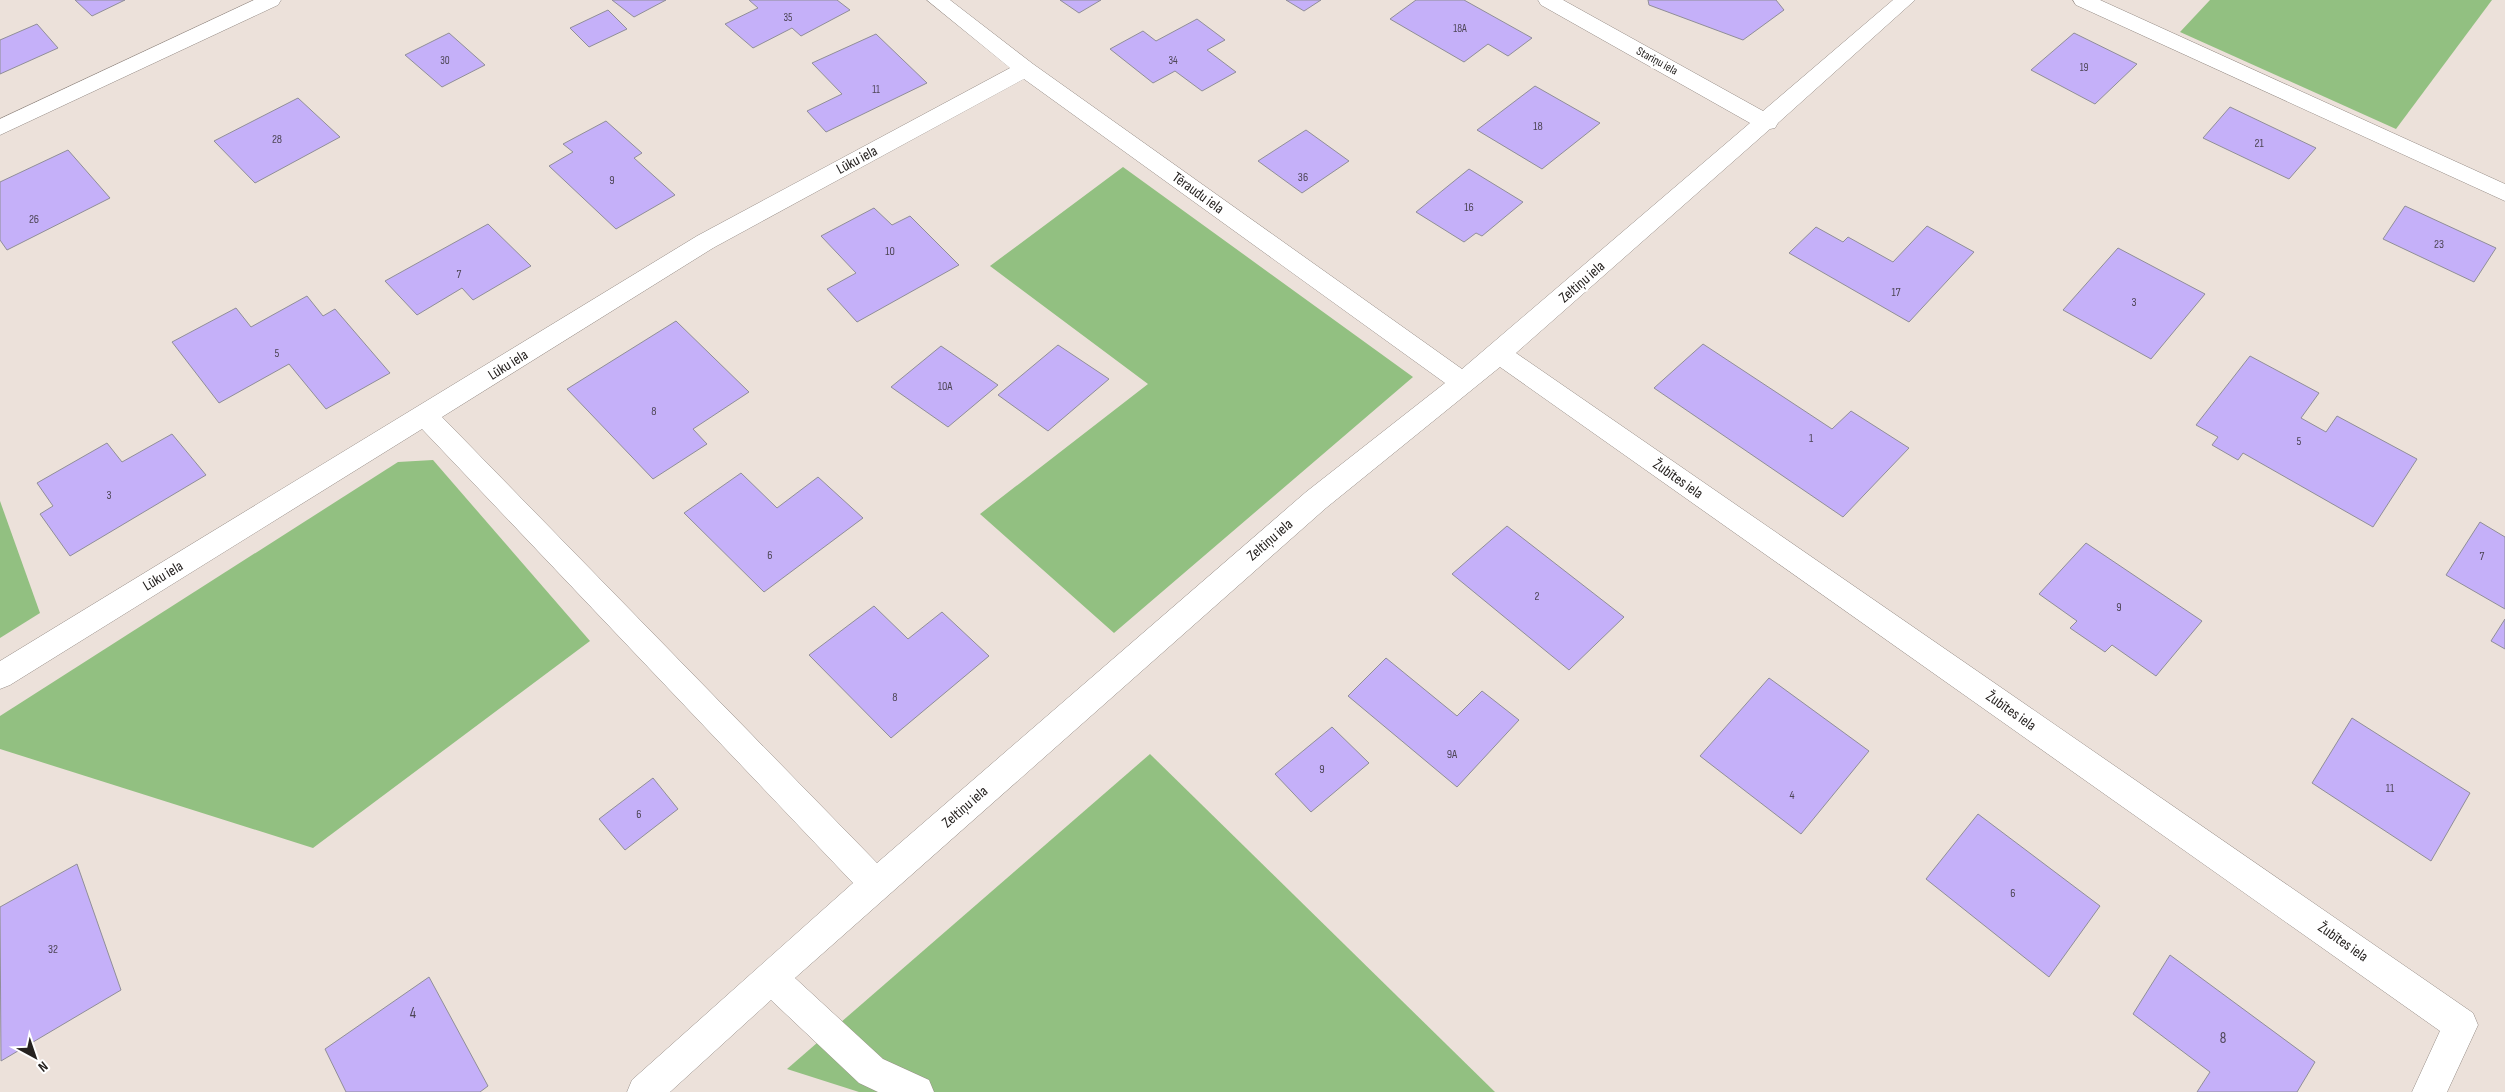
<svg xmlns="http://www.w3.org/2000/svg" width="2505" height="1092" font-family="'Sofia Sans Condensed',sans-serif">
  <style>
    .green { fill: #92c081 }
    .building { fill: #c5b0f9; stroke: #908e98 }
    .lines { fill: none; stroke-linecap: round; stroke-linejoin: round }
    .minor-casing { stroke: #958b85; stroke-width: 1 }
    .minor { fill: #fff; fill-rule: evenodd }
    .labels { text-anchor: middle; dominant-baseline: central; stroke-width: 5; stroke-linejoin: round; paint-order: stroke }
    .far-number-label { font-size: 11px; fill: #4e4656 }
    .far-street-label { font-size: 12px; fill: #262220; stroke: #fff }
    .number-label { font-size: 12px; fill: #4e4656 }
    .street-label { font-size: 15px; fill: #262220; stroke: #fff }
    .near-number-label { font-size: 15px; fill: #4e4656 }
  </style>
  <rect width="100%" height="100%" fill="#ece1da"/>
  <g class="green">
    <polygon points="2210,0 2492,0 2396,129 2180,32"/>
    <polygon points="1123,167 1413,377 1114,633 980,514 1148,384 990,266"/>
    <polygon points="433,460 590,641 313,848 0,749 0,716 398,462"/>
    <polygon points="0,501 40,613 0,638"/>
    <polygon points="1150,754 1495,1092 859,1092 787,1069"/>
  </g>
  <g class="building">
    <polygon points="75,0 125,0 92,16"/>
    <polygon points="612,0 666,0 634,17"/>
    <polygon points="749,0 837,0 850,10 801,36 792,28 753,48 725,24 758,8"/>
    <polygon points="1060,0 1101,0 1079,13"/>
    <polygon points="1286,0 1321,0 1304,11"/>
    <polygon points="1416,0 1464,0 1532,38 1508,56 1488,44 1464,62 1390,19"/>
    <polygon points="1648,0 1776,0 1784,10 1743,40 1649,5"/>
    <polygon points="608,10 627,29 589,47 570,28"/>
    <polygon points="1197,19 1225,40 1207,50 1236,72 1202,91 1175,71 1153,83 1110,49 1143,31 1156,41"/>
    <polygon points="37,24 58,48 0,74 0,40"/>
    <polygon points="449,33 485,65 442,87 405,55"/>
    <polygon points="2074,33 2137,64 2095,104 2031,70"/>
    <polygon points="876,34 927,83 826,132 807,111 842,94 812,63"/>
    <polygon points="1535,86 1600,123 1542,169 1477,130"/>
    <polygon points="298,98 340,137 255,183 214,141"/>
    <polygon points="2230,107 2316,148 2289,179 2203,138"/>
    <polygon points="606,121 642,153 634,158 675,195 616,229 549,166 573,152 563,144"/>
    <polygon points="1306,130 1349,161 1302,193 1258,161"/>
    <polygon points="68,150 110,198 7,250 0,240 0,182"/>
    <polygon points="1469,169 1523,202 1482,236 1476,233 1464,242 1416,212"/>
    <polygon points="2405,206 2496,248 2474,282 2383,239"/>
    <polygon points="874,208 892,225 910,216 959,265 857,322 827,289 856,273 821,236"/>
    <polygon points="488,224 531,266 473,300 462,288 417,315 385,281"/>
    <polygon points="1927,226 1974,252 1909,322 1789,253 1816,227 1843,242 1848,237 1893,262"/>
    <polygon points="2118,248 2205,294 2151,359 2063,310"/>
    <polygon points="307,296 323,316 335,309 390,373 326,409 289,364 219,403 172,342 236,308 251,327"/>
    <polygon points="676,321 749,392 693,429 707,444 653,479 567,389"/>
    <polygon points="1703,344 1832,429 1851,411 1909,448 1843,517 1654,388"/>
    <polygon points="1058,345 1109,379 1048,431 998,395"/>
    <polygon points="941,346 998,385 948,427 891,387"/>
    <polygon points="2250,356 2319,393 2301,418 2326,432 2337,416 2417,459 2373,527 2243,453 2238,460 2212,445 2218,437 2196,425"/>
    <polygon points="172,434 206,475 70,556 40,514 53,506 37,483 107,443 122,462"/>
    <polygon points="741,473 777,508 818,477 863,518 764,592 684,513"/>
    <polygon points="2480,522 2505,537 2505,609 2446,575"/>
    <polygon points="1507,526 1624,617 1569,670 1452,574"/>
    <polygon points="2086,543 2202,621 2156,676 2112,645 2105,652 2070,628 2077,621 2039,594"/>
    <polygon points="874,606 908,639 942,612 989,656 891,738 809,655"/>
    <polygon points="2505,619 2505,649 2491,641"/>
    <polygon points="1386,658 1457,716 1482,691 1519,720 1457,787 1348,696"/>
    <polygon points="1769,678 1869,751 1801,834 1700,756"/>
    <polygon points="2352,718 2470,793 2431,861 2312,783"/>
    <polygon points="1332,727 1369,763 1311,812 1275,774"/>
    <polygon points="653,778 678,809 625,850 599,819"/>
    <polygon points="1978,814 2100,906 2049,977 1926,879"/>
    <polygon points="77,864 121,990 1,1061 0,907"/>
    <polygon points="2170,955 2315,1062 2297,1092 2197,1092 2210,1072 2133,1014"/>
    <polygon points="429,977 488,1086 480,1092 346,1092 325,1049"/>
  </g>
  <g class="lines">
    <defs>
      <g id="minor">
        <polygon points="254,0 281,0 278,5 0,135 0,119"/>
        <path d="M 927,0 L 950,0 L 1033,64 L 1462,369 L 1750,123 L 1541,5 L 1538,0 L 1563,0 L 1763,111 L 1893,0 L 1915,0 L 1778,123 L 1775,128 L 1770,129 L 1516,353 L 2473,1013 L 2478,1025 L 2447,1092 L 2412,1092 L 2440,1031 L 1500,367 L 1326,508 L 795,978 L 883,1059 L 929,1080 L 934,1092 L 878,1092 L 859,1083 L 771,1000 L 670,1092 L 627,1092 L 632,1080 L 853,883 L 422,429 L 10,685 L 0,689 L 0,661 L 697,236 L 1010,68 ZM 1024,79 L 1445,383 L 1306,492 L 877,863 L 442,417 L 713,248 Z"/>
        <polygon points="2073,0 2100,0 2505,184 2505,201 2076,5"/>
      </g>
    </defs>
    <use href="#minor" class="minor-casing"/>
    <use href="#minor" class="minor"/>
  </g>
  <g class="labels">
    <g class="far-number-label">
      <text x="788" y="17">35</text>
      <text x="1460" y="28">18A</text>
      <text x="445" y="60">30</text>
      <text x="1173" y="60">34</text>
      <text x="2084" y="67">19</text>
      <text x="876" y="89">11</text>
    </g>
    <g class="far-street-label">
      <text transform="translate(1657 61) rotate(29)">Stariņu iela</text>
    </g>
    <g class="number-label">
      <text x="1538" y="126">18</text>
      <text x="277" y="139">28</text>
      <text x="2259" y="143">21</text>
      <text x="1303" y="177">36</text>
      <text x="612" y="180">9</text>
      <text x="1469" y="207">16</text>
      <text x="34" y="219">26</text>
      <text x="2439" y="244">23</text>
      <text x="890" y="251">10</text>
      <text x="459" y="274">7</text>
      <text x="1896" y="292">17</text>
      <text x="2134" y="302">3</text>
      <text x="277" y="353">5</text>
      <text x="945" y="386">10A</text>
      <text x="654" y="411">8</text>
      <text x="1811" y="438">1</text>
      <text x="2299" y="441">5</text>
      <text x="109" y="495">3</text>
      <text x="770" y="555">6</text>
      <text x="2482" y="556">7</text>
      <text x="1537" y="596">2</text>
      <text x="2119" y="607">9</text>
      <text x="895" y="697">8</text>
      <text x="1452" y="754">9A</text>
      <text x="1322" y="769">9</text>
      <text x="2390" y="788">11</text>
      <text x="1792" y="795">4</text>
      <text x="639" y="814">6</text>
      <text x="2013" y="893">6</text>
      <text x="53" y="949">32</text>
    </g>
    <g class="street-label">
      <text transform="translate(857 160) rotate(-28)">Lūku iela</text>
      <text transform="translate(1198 193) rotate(36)">Tēraudu iela</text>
      <text transform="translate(1582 282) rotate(-41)">Zeltiņu iela</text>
      <text transform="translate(508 365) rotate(-32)">Lūku iela</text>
      <text transform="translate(1678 479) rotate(35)">Žubītes iela</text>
      <text transform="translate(1270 540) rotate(-41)">Zeltiņu iela</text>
      <text transform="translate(163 576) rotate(-31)">Lūku iela</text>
      <text transform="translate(2011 711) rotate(35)">Žubītes iela</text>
      <text transform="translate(965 807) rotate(-41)">Zeltiņu iela</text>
      <text transform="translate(2343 942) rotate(35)">Žubītes iela</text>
    </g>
    <g class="near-number-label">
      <text x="413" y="1013">4</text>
      <text x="2223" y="1038">8</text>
    </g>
  </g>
  <g transform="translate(35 1057) rotate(140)" stroke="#ffffff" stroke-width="4" paint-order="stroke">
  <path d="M0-4L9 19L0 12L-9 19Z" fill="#262220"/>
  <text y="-8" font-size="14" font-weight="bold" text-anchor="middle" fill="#262220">N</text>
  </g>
</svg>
